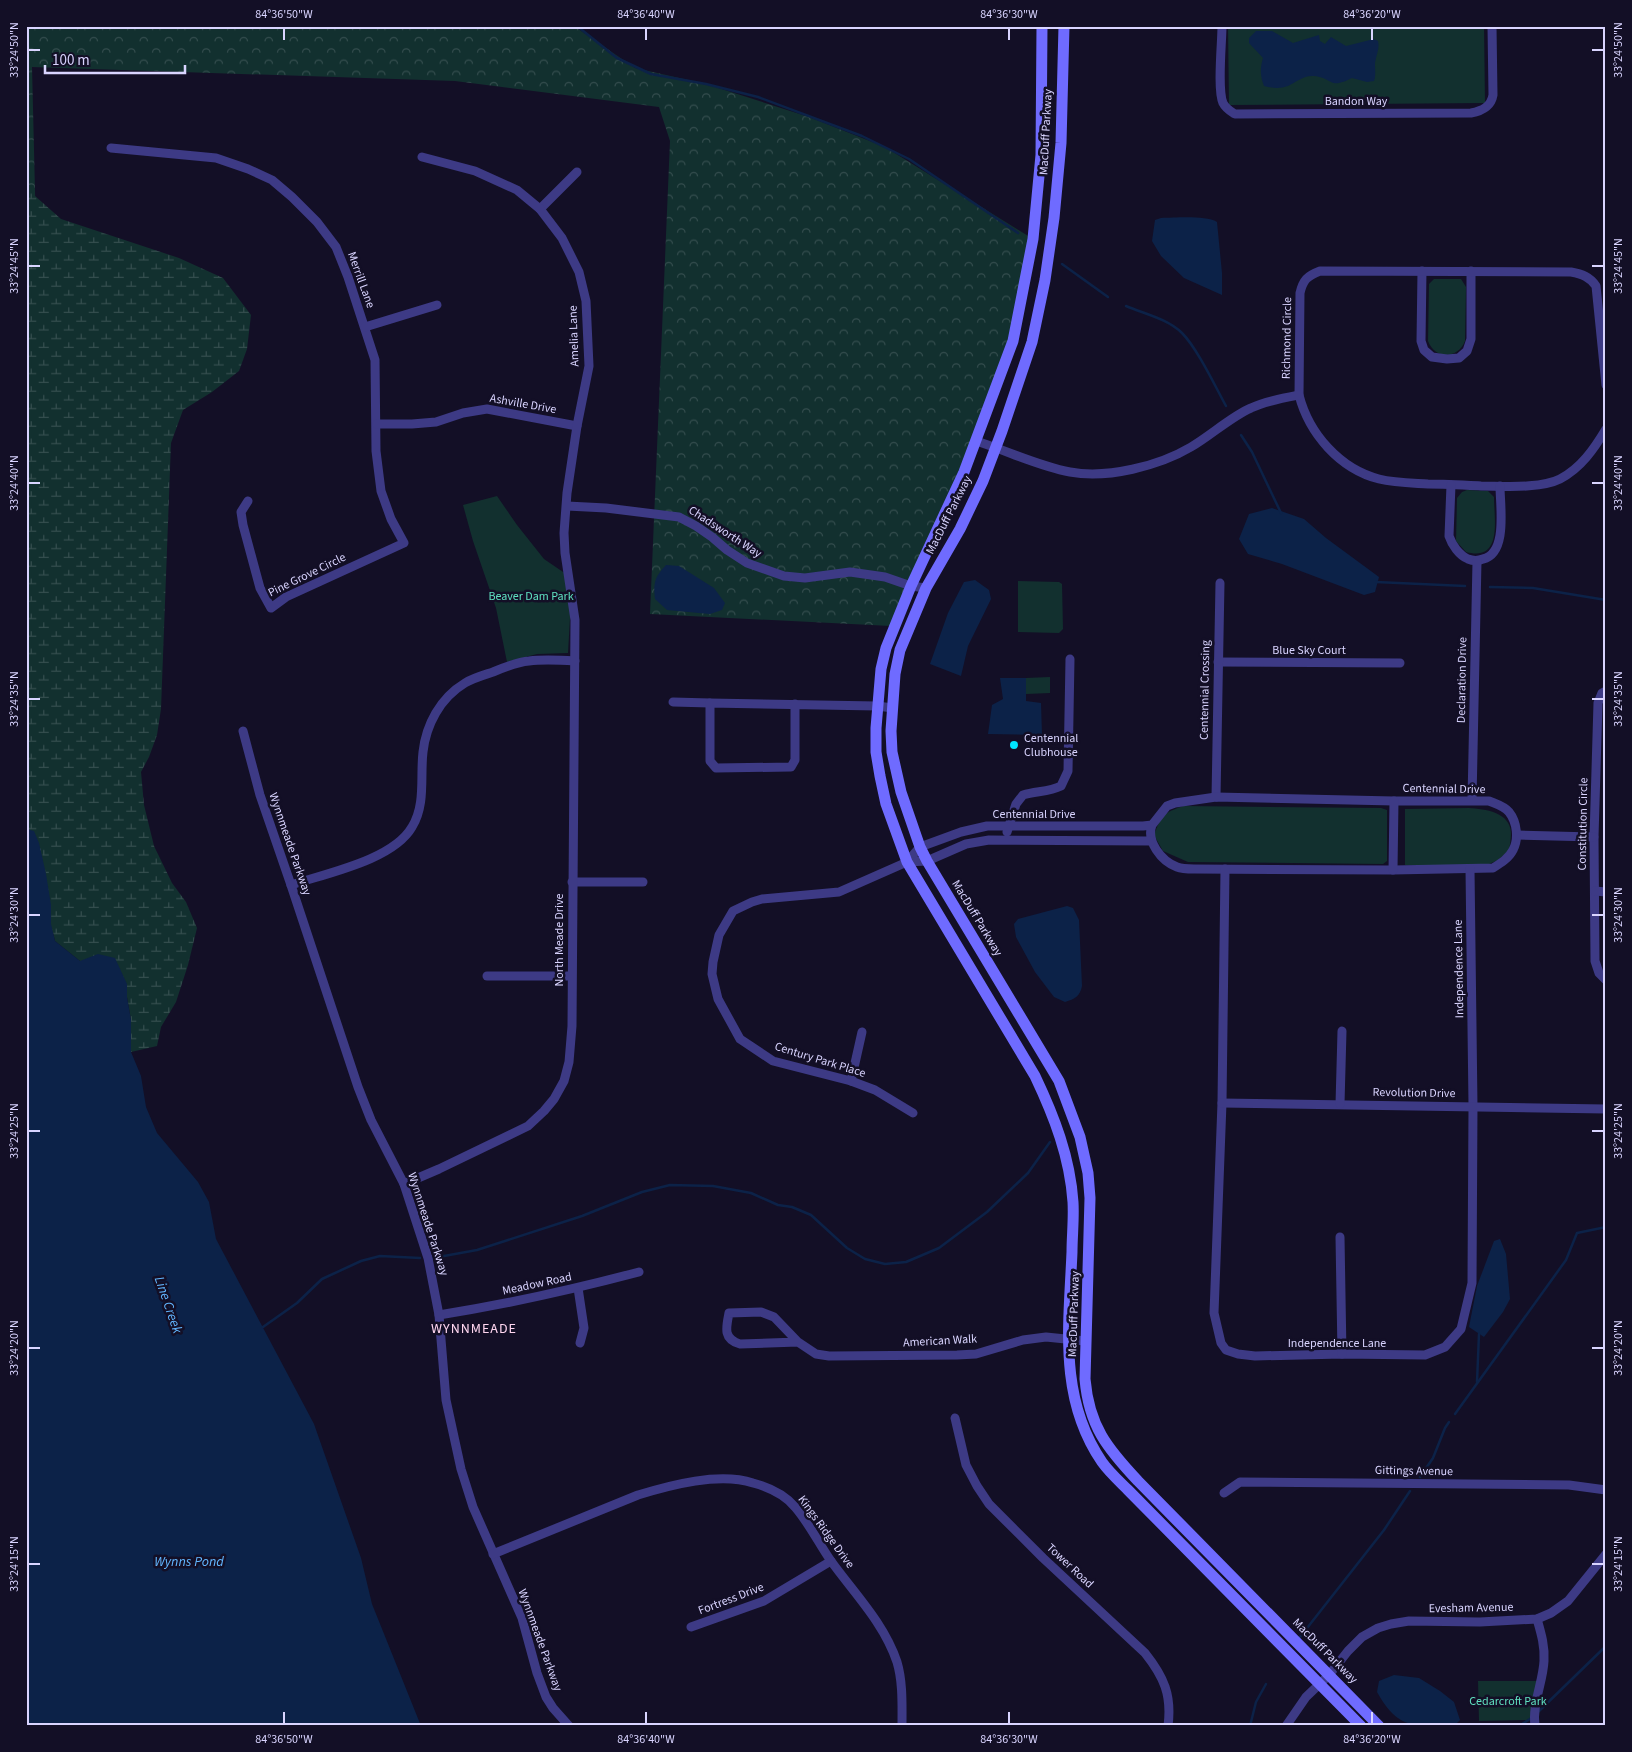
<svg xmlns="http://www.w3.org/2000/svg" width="1632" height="1752" font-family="'Source Sans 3',sans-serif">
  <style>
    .green { fill: #12302f }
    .forest { fill: url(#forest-crowns) }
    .wetland { fill: url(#wetland-marsh) }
    .water { fill: #0c2248 }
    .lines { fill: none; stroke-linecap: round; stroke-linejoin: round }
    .stream { stroke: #0c2248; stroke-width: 2.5 }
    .street { stroke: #3d3a85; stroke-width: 9 }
    .secondary { stroke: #6f6bff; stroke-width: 11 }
    .ticks { fill: none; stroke: #d9d4ff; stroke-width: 2 }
    .poi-dot { fill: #00e5ff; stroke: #130f26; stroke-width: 2 }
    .labels { text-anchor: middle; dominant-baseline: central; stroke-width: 5; stroke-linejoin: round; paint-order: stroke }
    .street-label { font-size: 12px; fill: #d9d4ff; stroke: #130f26 }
    .park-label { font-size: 12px; fill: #5fe0c0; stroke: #130f26 }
    .poi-label { font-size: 12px; fill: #d9d4ff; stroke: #130f26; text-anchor: start }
    .water-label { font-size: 14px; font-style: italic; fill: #62b6ff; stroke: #130f26 }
    .neighbourhood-label { font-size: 14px; letter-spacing: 1px; fill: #ffd6f0; stroke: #130f26 }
    .neatline { fill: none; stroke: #d9d4ff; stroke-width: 2 }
    .ticks-label { font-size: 12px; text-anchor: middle; fill: #d9d4ff }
  </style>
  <defs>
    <pattern id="forest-crowns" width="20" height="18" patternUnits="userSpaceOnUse" patternTransform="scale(1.25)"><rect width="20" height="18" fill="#12302f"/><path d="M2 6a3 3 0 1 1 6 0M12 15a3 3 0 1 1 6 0" fill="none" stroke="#344d4e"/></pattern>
    <pattern id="wetland-marsh" width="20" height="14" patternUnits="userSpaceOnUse" patternTransform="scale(1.25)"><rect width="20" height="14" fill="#12302f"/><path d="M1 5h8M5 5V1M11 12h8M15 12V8" fill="none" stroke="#344d4e"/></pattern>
  </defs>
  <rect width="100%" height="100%" fill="#130f26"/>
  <g class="green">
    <polygon points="1228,26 1484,26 1485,103 1229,105"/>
    <path d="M 1434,279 L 1461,279 L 1466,287 L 1465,341 C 1458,359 1435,360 1428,341 L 1429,284 Z"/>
    <path d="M 1467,490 L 1488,491 L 1494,497 C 1494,519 1503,562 1466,552 L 1456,541 L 1457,498 L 1462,492 Z"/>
    <polygon points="497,496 517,525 544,559 566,574 571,601 568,653 537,654 507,662 496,608 473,541 463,505"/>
    <polygon points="1018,581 1059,582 1062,584 1063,629 1059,633 1018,632"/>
    <polygon points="1050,677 1050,693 1026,694 1026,678"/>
    <path d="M 1183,806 L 1381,808 L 1387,810 L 1387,861 L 1383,864 L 1188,862 L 1163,851 L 1154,835 C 1161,816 1163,813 1183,806 Z"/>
    <path d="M 1469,808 C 1485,809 1510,812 1511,833 C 1511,838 1510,845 1509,850 L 1498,860 L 1487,865 L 1405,865 L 1405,809 Z"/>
    <polygon points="1478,1681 1538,1681 1531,1720 1479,1721"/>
  </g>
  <polygon class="forest" points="26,26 574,26 635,68 706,84 809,117 885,147 1033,239 1013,341 976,441 891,626 650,614 670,141 659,107 455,81 32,67 72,1726 26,1726"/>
  <polygon class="wetland" points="26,188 61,219 179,258 223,278 251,315 247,349 239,371 212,392 183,410 171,443 161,709 157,735 149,757 141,772 144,805 154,846 172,883 186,902 197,928 188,965 176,1002 161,1027 157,1046 131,1052 131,1020 127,997 127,984 80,961 55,941 51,924 51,905 46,874 42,852 34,831 26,829"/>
  <g class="water">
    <path d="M 1256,31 L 1272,31 L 1293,43 L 1319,35 L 1320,41 L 1325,44 L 1331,37 L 1346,46 L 1374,39 L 1378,41 C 1380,49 1376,55 1375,63 C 1375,70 1376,75 1374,81 L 1367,82 L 1352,78 C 1328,90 1334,78 1314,76 C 1304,75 1296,82 1288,86 C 1280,89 1272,88 1264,86 C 1260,76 1260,68 1263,58 L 1249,43 L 1249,38 Z"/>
    <path d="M 1161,218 C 1175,218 1205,215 1217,222 L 1222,273 L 1222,295 L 1184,278 L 1161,256 L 1152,241 L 1155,220 Z"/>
    <polygon points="1272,508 1304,519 1326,538 1379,577 1375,592 1364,595 1282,564 1248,554 1239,539 1249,514"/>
    <path d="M 666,565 L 679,566 L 714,588 L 725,603 L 722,610 L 710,614 L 667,610 L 655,599 C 653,582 655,577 666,565 Z"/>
    <polygon points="975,580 989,590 991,599 968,646 961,676 930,664 948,613 964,582"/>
    <polygon points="1000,678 1026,678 1026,701 1041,703 1042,735 988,734 992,705 1003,699"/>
    <polygon points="26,829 34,831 39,843 46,874 51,905 51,924 55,941 80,961 98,954 115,958 127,984 127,997 131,1020 131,1052 141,1076 146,1107 157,1133 198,1182 209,1202 216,1239 314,1424 361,1558 372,1604 421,1726 26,1726"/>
    <path d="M 1067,906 L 1073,908 L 1079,920 L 1082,986 C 1080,996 1075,999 1065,1002 L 1054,997 L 1035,972 L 1016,937 L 1014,924 L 1018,919 Z"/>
    <polygon points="1500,1239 1506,1254 1510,1299 1503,1312 1484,1337 1469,1327 1477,1286 1494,1241"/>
    <path d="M 1394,1675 L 1419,1678 L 1440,1691 L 1454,1702 L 1460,1720 L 1454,1726 C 1415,1726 1399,1731 1377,1692 L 1379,1681 Z"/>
  </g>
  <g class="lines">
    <g class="stream">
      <polyline points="577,26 617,58 651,74 706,84 758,97 862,136 909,159 1018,233"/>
      <polyline points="1062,264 1108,297"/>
      <path d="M 1126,306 C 1145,314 1168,319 1182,333 C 1197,348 1215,386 1226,406"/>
      <polyline points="1241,435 1252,452 1281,513"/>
      <polyline points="1376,582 1465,586"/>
      <polyline points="1490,587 1533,588 1606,600"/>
      <polyline points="433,1258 477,1250 582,1216 642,1192 670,1185 713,1186 751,1193 778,1205 792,1207 811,1215 847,1248 865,1259 885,1264 906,1262 939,1248 987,1212 1028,1173 1050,1142"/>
      <polyline points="263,1327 297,1303 322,1279 361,1261 380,1256 420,1258"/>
      <polyline points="1477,1382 1479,1334"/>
      <polyline points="1455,1414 1566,1260 1577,1233 1606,1227"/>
      <polyline points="1420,1477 1433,1458 1445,1428 1449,1422"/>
      <polyline points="1300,1637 1384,1530 1410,1491"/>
      <polyline points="1537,1713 1606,1646"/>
      <polyline points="1250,1726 1256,1702 1266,1684"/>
      <polyline points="1519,1726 1533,1717"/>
    </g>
    <g class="street">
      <path d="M 1222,26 C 1222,43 1217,90 1223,103 C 1226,109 1230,111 1235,114 L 1471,113 C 1482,111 1491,107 1493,95 L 1492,26"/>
      <polyline points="111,148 216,158 248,169 272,180 292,197 317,222 336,247 348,277 375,360 376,451 381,491 391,519 404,543 286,597 271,608 260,588 243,525 241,512 248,501"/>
      <polyline points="540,209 577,172"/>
      <polyline points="1422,271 1421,341 1424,350 1432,357 1447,359 1459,358 1467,351 1471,339 1471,271"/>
      <polyline points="365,327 437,305"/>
      <path d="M 1606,385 L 1596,286 C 1590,277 1582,274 1571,272 L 1320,271 C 1307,276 1303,280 1300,293 L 1299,395 C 1309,434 1340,469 1379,479 C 1395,483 1412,483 1428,484 C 1446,484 1463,485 1481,486 C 1504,486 1540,489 1560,479 C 1581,468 1594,449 1606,429"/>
      <polyline points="377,424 412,424 436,422 463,413 487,409 577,426"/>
      <path d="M 976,441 C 1008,451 1038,466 1070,472 C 1107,479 1159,466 1191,447 C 1210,436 1232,416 1251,408 C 1266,401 1283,398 1299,395"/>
      <path d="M 1451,485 L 1449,536 C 1452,545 1459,555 1468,559 C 1473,561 1478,561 1483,559 C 1508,553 1500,506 1500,486"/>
      <polyline points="567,506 606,508 679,517 696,526 712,537 727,550 747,563 784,576 805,578 850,572 885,577 911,586 926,588"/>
      <polyline points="1218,662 1400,663"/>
      <polyline points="1606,691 1602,693 1598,703 1594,837 1595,961 1599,973 1606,980"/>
      <polyline points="673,702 710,703"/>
      <polyline points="795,704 795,760 791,767 716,768 710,761 710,703 877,706 893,708"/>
      <polyline points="243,731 260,795 291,885 358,1087 371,1120 404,1184 428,1258 439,1315 446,1400 461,1469 473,1507 522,1618 537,1673 546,1697 553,1708 569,1726"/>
      <polyline points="1216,797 1220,583"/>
      <polyline points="1472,800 1477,561"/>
      <path d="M 1007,832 L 1016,804 L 1023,795 C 1036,791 1049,792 1061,786 L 1068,771 L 1070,659"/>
      <polyline points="1517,835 1594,837"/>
      <path d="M 907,862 L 920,847 L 961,832 L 987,826 L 1143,826 L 1152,825 L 1167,806 L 1175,803 L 1216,797 L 1394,801 L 1489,801 C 1496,804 1504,806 1509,812 C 1517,822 1519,839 1513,850 C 1509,858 1501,863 1493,868 L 1393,870 L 1194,869 C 1188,869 1182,869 1177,867 C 1161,861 1146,841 1152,825"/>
      <polyline points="1225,869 1222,1103 1214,1313 1221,1343 1226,1350 1238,1354 1255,1356 1342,1354 1425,1355 1445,1347 1461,1329 1472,1283 1473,1106 1470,869"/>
      <polyline points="1393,870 1394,801"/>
      <polyline points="572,882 643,882"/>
      <path d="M 291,885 C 327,873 393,860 412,827 C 426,804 420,777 423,752 C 426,725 440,698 465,683 C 473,678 484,675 493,672 C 505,667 517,662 529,661 C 544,659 560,660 575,661"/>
      <polyline points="1595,891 1606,892"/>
      <polyline points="487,976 571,976"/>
      <polyline points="851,1081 862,1032"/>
      <polyline points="1222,1103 1606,1109"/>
      <polyline points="1340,1104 1342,1031"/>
      <polyline points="913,1113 875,1090 851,1081 773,1061 740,1039 718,999 712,974 713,962 719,935 733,911 752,902 762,899 839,892 907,862 927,861 966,844 989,840 1151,841"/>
      <polyline points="404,1184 439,1169 528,1126 544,1111 554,1099 564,1081 569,1062 572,1026 575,620 565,553 564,533 567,493 577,426 589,366 586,301 579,272 562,238 540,209 517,190 475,171 422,157"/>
      <polyline points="1340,1237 1342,1354"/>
      <polyline points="578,1288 584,1328 580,1343"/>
      <path d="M 439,1315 C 508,1304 571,1290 639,1272"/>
      <path d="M 798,1342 L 740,1344 C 723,1339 726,1328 729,1313 L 761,1312 L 774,1317 L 798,1342 L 816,1354 L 829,1356 L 957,1355 L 976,1354 L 1023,1340 L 1046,1337 L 1085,1341"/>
      <path d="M 955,1418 L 966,1465 L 977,1486 L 989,1504 L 1043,1558 L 1145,1653 C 1164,1677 1172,1695 1168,1726"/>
      <polyline points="1224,1493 1240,1482 1569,1485 1606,1490"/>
      <path d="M 493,1554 L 638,1495 C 671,1485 719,1472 753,1483 C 768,1487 785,1495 795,1507 C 809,1523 819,1544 831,1561 C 854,1593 884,1623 897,1662 C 903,1682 902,1705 902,1726"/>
      <polyline points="691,1627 764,1601 831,1561"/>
      <polyline points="1286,1726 1306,1697 1329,1675 1348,1651 1362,1637 1378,1628 1391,1624 1409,1621 1480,1622 1537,1619 1551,1613 1568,1601 1606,1554"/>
      <path d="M 1535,1726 C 1532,1704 1543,1682 1544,1661 C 1545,1646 1541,1633 1537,1619"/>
    </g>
    <g class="secondary">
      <path d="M 1042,26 L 1041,155 L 1033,239 L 1013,341 L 964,472 L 911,586 L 886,648 L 881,669 L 876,728 L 876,752 L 880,776 L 886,804 L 907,862 L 1035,1076 C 1054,1116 1070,1157 1073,1202 C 1074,1219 1072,1236 1072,1252 C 1069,1325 1058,1398 1102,1462 C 1109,1472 1119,1481 1128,1490 L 1361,1726"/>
      <path d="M 1064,26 L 1061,143 L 1054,218 L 1045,280 L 1032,342 L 1002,431 L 983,481 L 960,529 L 926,588 L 900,650 L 895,674 L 891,731 L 892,752 L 901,792 L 920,847 L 927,861 L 1059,1081 L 1080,1137 L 1088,1173 L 1090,1198 L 1085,1379 C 1089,1426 1107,1448 1138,1481 L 1379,1726"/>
    </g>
  </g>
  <path class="ticks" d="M 284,28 L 284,40M 646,28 L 646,40M 1009,28 L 1009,40M 1372,28 L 1372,40M 28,50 L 40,50M 1592,50 L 1604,50M 28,266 L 40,266M 1592,266 L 1604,266M 28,483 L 40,483M 1592,483 L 1604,483M 28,699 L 40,699M 1592,699 L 1604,699M 28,915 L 40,915M 1592,915 L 1604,915M 28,1131 L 40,1131M 1592,1131 L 1604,1131M 28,1348 L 40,1348M 1592,1348 L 1604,1348M 28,1564 L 40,1564M 1592,1564 L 1604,1564M 284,1712 L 284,1724M 646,1712 L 646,1724M 1009,1712 L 1009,1724M 1372,1712 L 1372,1724"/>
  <circle class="poi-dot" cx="1014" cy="745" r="5"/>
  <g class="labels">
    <g class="street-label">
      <text x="1356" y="101">Bandon Way</text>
      <text transform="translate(1046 132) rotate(-87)">MacDuff Parkway</text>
      <text transform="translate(361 280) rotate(70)">Merrill Lane</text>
      <text transform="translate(574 336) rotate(-92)">Amelia Lane</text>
      <text transform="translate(1287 338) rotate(-89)">Richmond Circle</text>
      <text transform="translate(523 404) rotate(10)">Ashville Drive</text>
      <text transform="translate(949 515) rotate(-63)">MacDuff Parkway</text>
      <text transform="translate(725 532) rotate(33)">Chadsworth Way</text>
      <text transform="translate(307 575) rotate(-26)">Pine Grove Circle</text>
      <text x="1309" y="650">Blue Sky Court</text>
      <text transform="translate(1462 680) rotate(-89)">Declaration Drive</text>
      <text transform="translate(1205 690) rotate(-89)">Centennial Crossing</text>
      <text transform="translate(1444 789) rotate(1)">Centennial Drive</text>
      <text x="1034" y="814">Centennial Drive</text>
      <text transform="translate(1583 824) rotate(-89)">Constitution Circle</text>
      <text transform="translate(290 844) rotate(71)">Wynnmeade Parkway</text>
      <text transform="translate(977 918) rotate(59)">MacDuff Parkway</text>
      <text transform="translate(559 940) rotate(-90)">North Meade Drive</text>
      <text transform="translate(1459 969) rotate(-91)">Independence Lane</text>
      <text transform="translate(820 1060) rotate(17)">Century Park Place</text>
      <text transform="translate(1414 1093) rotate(1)">Revolution Drive</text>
      <text transform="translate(428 1224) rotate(72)">Wynnmeade Parkway</text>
      <text transform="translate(537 1284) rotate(-12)">Meadow Road</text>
      <text transform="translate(1074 1314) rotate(-88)">MacDuff Parkway</text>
      <text transform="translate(940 1341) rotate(-3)">American Walk</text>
      <text x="1337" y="1343">Independence Lane</text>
      <text transform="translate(1414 1471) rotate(1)">Gittings Avenue</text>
      <text transform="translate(826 1532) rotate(54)">Kings Ridge Drive</text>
      <text transform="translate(1070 1566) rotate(43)">Tower Road</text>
      <text transform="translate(731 1599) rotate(-21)">Fortress Drive</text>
      <text transform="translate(1471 1608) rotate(-1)">Evesham Avenue</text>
      <text transform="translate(540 1640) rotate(70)">Wynnmeade Parkway</text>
      <text transform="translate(1325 1651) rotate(45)">MacDuff Parkway</text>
    </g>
    <g class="park-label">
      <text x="531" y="596">Beaver Dam Park</text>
      <text x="1508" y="1701">Cedarcroft Park</text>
    </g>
    <g class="poi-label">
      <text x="1024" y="738">Centennial<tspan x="1024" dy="14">Clubhouse</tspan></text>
    </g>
    <g class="water-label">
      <text transform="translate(168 1305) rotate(71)">Line Creek</text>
      <text x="189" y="1562">Wynns Pond</text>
    </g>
    <g class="neighbourhood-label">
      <text x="474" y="1329">WYNNMEADE</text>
    </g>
  </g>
  <rect width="1632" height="1752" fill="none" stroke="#130f26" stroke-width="55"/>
  <path d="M45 65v8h140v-8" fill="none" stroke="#d9d4ff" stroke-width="2.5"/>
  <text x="52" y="65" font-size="15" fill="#d9d4ff" stroke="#130f26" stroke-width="4" paint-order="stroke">100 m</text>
  <rect x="28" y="28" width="1576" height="1696" class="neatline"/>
  <g class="ticks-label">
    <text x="284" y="18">84°36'50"W</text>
    <text x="646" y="18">84°36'40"W</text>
    <text x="1009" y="18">84°36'30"W</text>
    <text x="1372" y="18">84°36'20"W</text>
    <text transform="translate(14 50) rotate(-90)" y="4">33°24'50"N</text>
    <text transform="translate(1618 50) rotate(-90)" y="4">33°24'50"N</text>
    <text transform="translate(14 266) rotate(-90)" y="4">33°24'45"N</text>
    <text transform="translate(1618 266) rotate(-90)" y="4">33°24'45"N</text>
    <text transform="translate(14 483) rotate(-90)" y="4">33°24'40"N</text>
    <text transform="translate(1618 483) rotate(-90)" y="4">33°24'40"N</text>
    <text transform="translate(14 699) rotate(-90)" y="4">33°24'35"N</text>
    <text transform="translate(1618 699) rotate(-90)" y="4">33°24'35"N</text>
    <text transform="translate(14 915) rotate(-90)" y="4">33°24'30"N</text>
    <text transform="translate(1618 915) rotate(-90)" y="4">33°24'30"N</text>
    <text transform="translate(14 1131) rotate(-90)" y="4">33°24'25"N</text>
    <text transform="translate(1618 1131) rotate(-90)" y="4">33°24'25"N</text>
    <text transform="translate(14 1348) rotate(-90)" y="4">33°24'20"N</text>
    <text transform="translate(1618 1348) rotate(-90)" y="4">33°24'20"N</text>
    <text transform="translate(14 1564) rotate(-90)" y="4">33°24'15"N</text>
    <text transform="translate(1618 1564) rotate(-90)" y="4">33°24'15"N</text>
    <text x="284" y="1743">84°36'50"W</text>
    <text x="646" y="1743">84°36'40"W</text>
    <text x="1009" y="1743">84°36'30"W</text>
    <text x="1372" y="1743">84°36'20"W</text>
  </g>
</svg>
